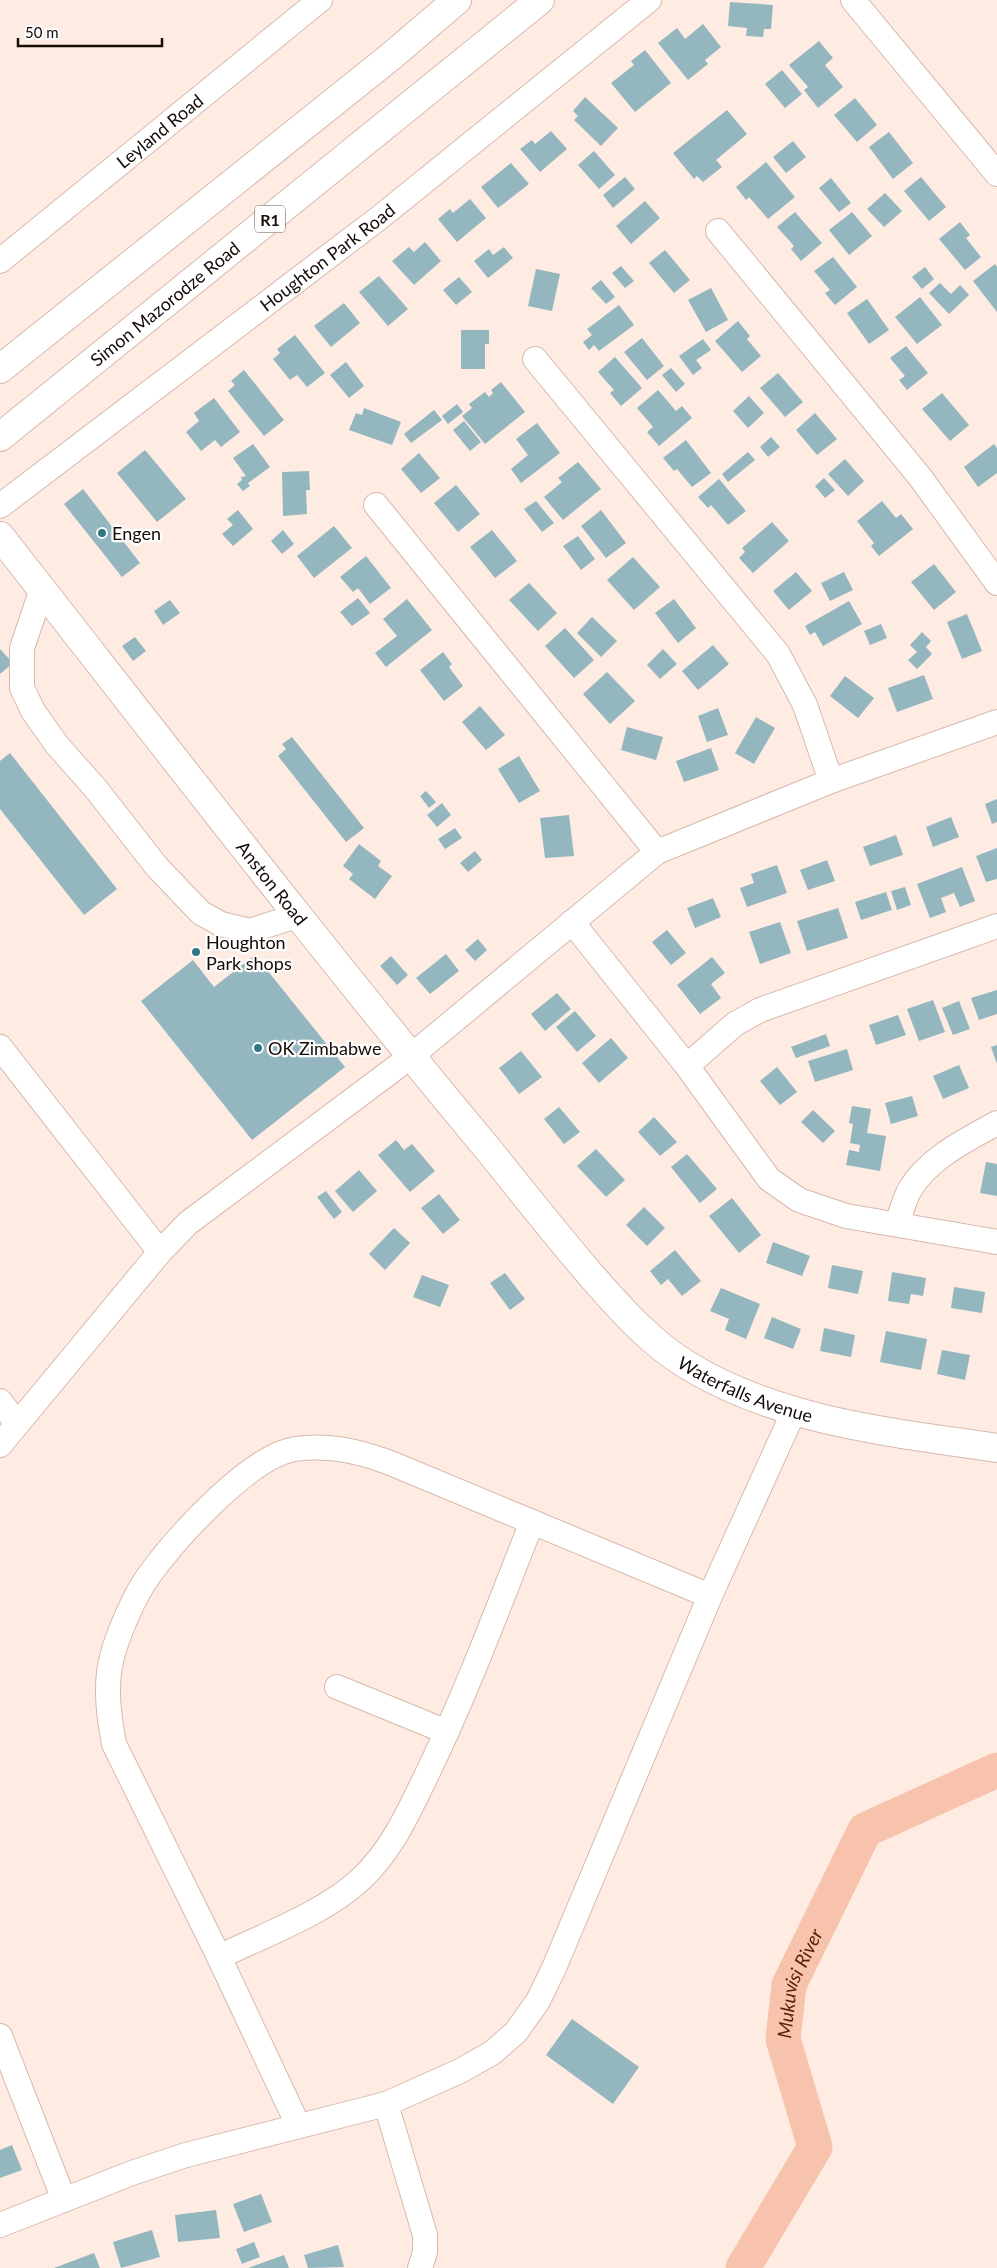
<svg xmlns="http://www.w3.org/2000/svg" width="997" height="2268" font-family="Lato,sans-serif">
  <style>
    .lines { fill: none; stroke-linecap: round; stroke-linejoin: round }
    .river { stroke: #f7c3ac; stroke-width: 35 }
    .building { fill: #94b6bf }
    .minor-casing { stroke: #d7b9ac; stroke-width: 26 }
    .major-casing { stroke: #d7b9ac; stroke-width: 30 }
    .highway-casing { stroke: #d7b9ac; stroke-width: 30 }
    .minor { stroke: #fff; stroke-width: 24 }
    .major { stroke: #fff; stroke-width: 28 }
    .highway { stroke: #fff; stroke-width: 28 }
    .poi-dot { fill: #337686; stroke: #fdfdfd; stroke-width: 2 }
    .labels { text-anchor: middle; dominant-baseline: central; stroke-width: 4.5; stroke-linejoin: round; paint-order: stroke }
    .shield { fill: #fdfdfd; stroke: #5b5451; stroke-width: 1 }
    .shield-label { font-size: 16px; font-weight: bold; fill: #150b07 }
    .street-label { font-size: 18px; fill: #150b07; stroke: #fdfdfd }
    .poi-label { font-size: 18px; fill: #150b07; stroke: #fdfdfd; text-anchor: start }
    .water-label { font-size: 19px; font-style: italic; fill: #5b1f00; stroke: #fdfdfd }
  </style>
  <rect width="100%" height="100%" fill="#feece3"/>
  <g class="lines">
    <path class="river" id="s1" d="M 743,2268 L 815,2147 L 783,2039 L 789,1985 L 865,1830 L 997,1770"/>
  </g>
  <g class="building">
    <polygon points="730,2 773,5 771,29 764,29 763,37 746,36 747,28 728,26"/>
    <polygon points="703,24 721,47 705,60 708,64 688,80 658,43 677,28 685,39"/>
    <polygon points="819,41 833,58 825,65 843,87 818,108 804,90 808,87 789,65"/>
    <polygon points="645,50 671,83 635,112 611,83 634,65 631,61"/>
    <polygon points="782,70 802,94 785,108 765,84"/>
    <polygon points="585,97 618,128 601,146 574,120 578,116 573,111"/>
    <polygon points="855,98 877,125 857,142 834,115"/>
    <polygon points="727,110 747,134 716,160 722,167 703,182 697,176 694,179 673,153"/>
    <polygon points="551,131 567,149 540,172 520,149 532,140 535,144"/>
    <polygon points="889,132 913,163 893,179 869,147"/>
    <polygon points="793,141 806,157 786,173 773,157"/>
    <polygon points="594,151 615,175 599,189 578,165"/>
    <polygon points="766,162 795,197 768,219 749,197 746,200 736,187"/>
    <polygon points="511,163 529,184 498,208 481,187"/>
    <polygon points="625,177 635,189 613,208 603,195"/>
    <polygon points="921,177 946,207 929,221 904,191"/>
    <polygon points="831,178 851,203 839,212 819,188"/>
    <polygon points="885,193 902,211 884,227 867,209"/>
    <polygon points="470,199 486,218 457,242 438,219 450,209 453,213"/>
    <polygon points="645,201 660,218 631,244 616,226"/>
    <polygon points="795,212 822,243 801,261 791,249 794,246 777,227"/>
    <polygon points="852,212 872,236 849,255 829,230"/>
    <polygon points="960,222 970,235 966,238 981,257 965,270 939,239"/>
    <polygon points="425,242 441,261 414,285 392,261 409,247 414,252"/>
    <polygon points="504,247 513,258 488,278 474,261 489,249 493,255"/>
    <polygon points="665,250 690,280 674,293 649,263"/>
    <polygon points="833,257 857,287 835,305 825,293 830,290 814,271"/>
    <polygon points="995,264 997,267 997,312 973,281"/>
    <polygon points="621,266 634,281 625,288 612,273"/>
    <polygon points="925,267 934,279 922,289 912,277"/>
    <polygon points="536,269 560,274 552,311 528,306"/>
    <polygon points="379,276 408,309 388,326 359,292"/>
    <polygon points="459,277 472,292 456,305 443,290"/>
    <polygon points="601,280 615,297 606,304 591,288"/>
    <polygon points="940,283 951,294 960,285 969,295 949,314 929,293"/>
    <polygon points="711,288 728,320 706,332 688,300"/>
    <polygon points="920,297 942,325 917,344 895,317"/>
    <polygon points="867,299 889,330 869,344 847,313"/>
    <polygon points="344,303 360,323 331,347 314,326"/>
    <polygon points="619,305 634,325 599,351 594,345 589,350 583,342 592,335 587,329"/>
    <polygon points="738,321 750,336 747,339 761,356 742,372 715,341"/>
    <polygon points="461,330 489,330 489,344 485,344 485,369 461,369"/>
    <polygon points="295,335 325,373 307,387 297,375 290,380 273,359 280,353 277,349"/>
    <polygon points="642,338 664,366 647,380 624,352"/>
    <polygon points="703,339 711,350 696,360 702,368 693,375 679,356"/>
    <polygon points="906,346 928,373 907,390 899,380 905,376 890,358"/>
    <polygon points="615,357 642,388 621,406 610,393 614,390 598,372"/>
    <polygon points="346,362 364,386 349,398 330,375"/>
    <polygon points="671,368 685,384 676,392 662,375"/>
    <polygon points="244,370 284,420 264,436 228,391 235,385 231,381"/>
    <polygon points="778,373 803,402 785,417 760,388"/>
    <polygon points="501,382 525,412 485,444 462,416 472,408 469,404 485,392 489,397 493,393 491,390"/>
    <polygon points="658,390 676,411 682,406 692,418 659,446 647,432 653,427 637,408"/>
    <polygon points="942,393 969,425 950,441 922,409"/>
    <polygon points="749,396 764,413 748,428 733,411"/>
    <polygon points="214,398 240,432 221,447 215,440 201,451 186,432 199,421 194,413"/>
    <polygon points="457,404 463,412 448,424 442,416"/>
    <polygon points="364,408 401,422 392,445 349,430 356,413 362,415"/>
    <polygon points="434,410 442,420 411,443 404,434"/>
    <polygon points="815,413 837,439 817,455 796,430"/>
    <polygon points="464,421 481,442 470,451 453,430"/>
    <polygon points="537,423 560,453 521,483 511,469 528,455 516,439"/>
    <polygon points="771,437 780,447 768,457 760,447"/>
    <polygon points="686,440 711,473 692,487 677,469 674,471 663,458"/>
    <polygon points="253,444 270,467 248,483 250,486 243,491 237,484 242,480 241,477 246,476 233,458"/>
    <polygon points="994,444 997,448 997,473 978,487 964,467"/>
    <polygon points="145,450 186,499 157,522 117,473"/>
    <polygon points="748,452 755,460 728,482 722,474"/>
    <polygon points="419,453 440,478 421,493 401,469"/>
    <polygon points="845,459 864,481 848,496 828,474"/>
    <polygon points="578,462 601,489 563,520 544,497 562,482 558,478"/>
    <polygon points="309,471 310,490 306,490 307,514 283,516 282,472"/>
    <polygon points="824,478 835,490 825,498 815,486"/>
    <polygon points="719,479 746,511 728,525 711,505 708,508 698,497"/>
    <polygon points="456,485 480,514 458,532 434,503"/>
    <polygon points="83,489 140,563 122,577 64,504"/>
    <polygon points="536,501 554,523 542,532 524,509"/>
    <polygon points="882,501 896,518 901,514 913,529 879,556 871,546 874,543 857,521"/>
    <polygon points="238,510 253,529 233,546 222,534 233,525 227,519"/>
    <polygon points="601,510 626,543 606,558 581,526"/>
    <polygon points="772,522 789,541 753,573 739,558 745,552 742,548"/>
    <polygon points="334,526 352,548 314,578 297,556"/>
    <polygon points="283,530 294,544 282,554 271,541"/>
    <polygon points="492,530 517,561 495,578 470,547"/>
    <polygon points="578,536 595,559 581,570 563,546"/>
    <polygon points="366,556 391,588 370,604 358,588 353,592 340,577"/>
    <polygon points="633,557 660,587 634,610 607,580"/>
    <polygon points="934,564 956,592 934,610 911,582"/>
    <polygon points="796,572 812,591 789,610 773,591"/>
    <polygon points="844,572 853,590 830,601 821,583"/>
    <polygon points="529,583 557,613 538,631 509,600"/>
    <polygon points="358,598 370,613 352,626 340,612"/>
    <polygon points="407,599 432,630 386,667 375,653 397,636 383,619"/>
    <polygon points="674,599 696,628 678,643 655,613"/>
    <polygon points="170,600 180,613 163,625 154,611"/>
    <polygon points="849,601 862,624 823,646 815,632 810,635 805,626"/>
    <polygon points="967,614 982,651 962,659 947,622"/>
    <polygon points="592,617 617,641 601,657 577,633"/>
    <polygon points="881,624 887,638 870,645 864,631"/>
    <polygon points="565,628 594,660 574,678 545,646"/>
    <polygon points="922,632 931,641 926,647 932,654 917,669 908,660 917,652 910,645"/>
    <polygon points="135,637 146,651 133,661 122,646"/>
    <polygon points="713,645 729,664 698,690 682,671"/>
    <polygon points="0,649 13,663 0,674"/>
    <polygon points="663,649 677,664 660,679 647,665"/>
    <polygon points="443,652 452,664 449,667 463,686 444,701 420,670"/>
    <polygon points="607,672 635,701 610,724 583,694"/>
    <polygon points="924,675 933,699 897,712 888,688"/>
    <polygon points="845,676 874,698 858,718 830,696"/>
    <polygon points="480,706 505,735 486,750 462,722"/>
    <polygon points="718,708 728,735 707,742 698,716"/>
    <polygon points="756,717 775,728 754,764 735,753"/>
    <polygon points="627,727 663,737 656,760 621,750"/>
    <polygon points="292,737 364,828 346,842 278,756 286,749 282,744"/>
    <polygon points="711,748 719,770 684,782 676,761"/>
    <polygon points="10,753 117,889 84,915 0,809 0,761"/>
    <polygon points="519,756 540,791 519,803 498,769"/>
    <polygon points="426,791 436,802 429,808 420,796"/>
    <polygon points="997,799 997,822 992,824 985,804"/>
    <polygon points="442,803 451,815 437,827 427,815"/>
    <polygon points="569,815 574,856 545,858 540,818"/>
    <polygon points="951,817 959,837 933,847 926,827"/>
    <polygon points="455,828 462,838 445,849 438,839"/>
    <polygon points="896,835 903,855 870,866 863,847"/>
    <polygon points="359,844 381,861 378,866 392,876 375,899 349,879 353,874 343,866"/>
    <polygon points="997,848 997,879 986,882 976,856"/>
    <polygon points="475,851 482,860 468,872 460,863"/>
    <polygon points="827,860 835,881 808,890 800,870"/>
    <polygon points="777,865 787,893 747,907 740,888 754,883 751,874"/>
    <polygon points="962,867 975,901 960,907 954,893 941,898 946,912 930,918 917,884"/>
    <polygon points="905,887 911,905 897,910 891,891"/>
    <polygon points="886,892 892,910 861,920 855,902"/>
    <polygon points="713,898 721,917 695,928 687,908"/>
    <polygon points="838,908 848,938 807,951 797,921"/>
    <polygon points="780,922 791,953 760,964 749,932"/>
    <polygon points="667,930 686,953 671,965 652,942"/>
    <polygon points="478,939 487,950 475,961 465,950"/>
    <polygon points="446,954 459,971 430,994 416,978"/>
    <polygon points="255,955 345,1067 252,1140 141,1001 193,960 214,987"/>
    <polygon points="391,956 408,975 397,985 380,966"/>
    <polygon points="712,957 725,973 711,984 721,998 700,1014 677,985"/>
    <polygon points="997,990 997,1014 979,1020 971,998"/>
    <polygon points="557,993 571,1009 545,1031 531,1014"/>
    <polygon points="933,1000 945,1032 919,1041 907,1009"/>
    <polygon points="959,1001 970,1029 953,1035 942,1008"/>
    <polygon points="575,1011 596,1036 577,1052 556,1027"/>
    <polygon points="898,1015 906,1035 876,1045 869,1025"/>
    <polygon points="826,1034 830,1046 796,1058 791,1047"/>
    <polygon points="611,1038 628,1058 599,1083 582,1063"/>
    <polygon points="997,1045 997,1064 991,1047"/>
    <polygon points="847,1049 853,1070 815,1082 808,1061"/>
    <polygon points="521,1051 542,1077 519,1094 499,1068"/>
    <polygon points="959,1065 969,1088 943,1099 933,1076"/>
    <polygon points="777,1067 797,1092 780,1105 760,1081"/>
    <polygon points="912,1096 918,1116 891,1124 885,1103"/>
    <polygon points="852,1106 871,1109 867,1133 886,1136 880,1171 846,1165 849,1150 859,1152 860,1145 850,1143 853,1124 849,1123"/>
    <polygon points="559,1107 580,1132 564,1144 544,1119"/>
    <polygon points="813,1110 835,1131 823,1143 801,1122"/>
    <polygon points="654,1117 677,1142 660,1156 638,1132"/>
    <polygon points="396,1140 404,1150 412,1144 435,1171 410,1192 378,1155"/>
    <polygon points="596,1149 625,1180 606,1197 577,1166"/>
    <polygon points="687,1154 717,1189 700,1203 671,1167"/>
    <polygon points="986,1162 997,1164 997,1196 980,1193"/>
    <polygon points="359,1170 377,1191 353,1212 335,1191"/>
    <polygon points="326,1191 342,1212 334,1219 317,1197"/>
    <polygon points="439,1194 460,1220 443,1234 421,1208"/>
    <polygon points="732,1198 761,1235 739,1253 709,1216"/>
    <polygon points="644,1207 665,1228 647,1246 626,1225"/>
    <polygon points="394,1228 410,1243 385,1270 369,1254"/>
    <polygon points="773,1242 810,1256 802,1276 766,1263"/>
    <polygon points="675,1250 701,1281 682,1296 668,1279 661,1285 650,1271"/>
    <polygon points="832,1265 863,1271 858,1294 828,1288"/>
    <polygon points="892,1272 926,1278 923,1296 911,1294 909,1304 888,1301"/>
    <polygon points="505,1273 525,1299 510,1310 490,1283"/>
    <polygon points="422,1275 449,1285 440,1307 413,1297"/>
    <polygon points="954,1287 985,1292 982,1313 951,1308"/>
    <polygon points="721,1288 760,1304 746,1339 725,1330 729,1319 710,1311"/>
    <polygon points="772,1317 801,1329 793,1349 764,1338"/>
    <polygon points="824,1328 855,1335 851,1357 820,1351"/>
    <polygon points="886,1331 927,1339 921,1370 880,1362"/>
    <polygon points="942,1350 970,1355 965,1380 937,1374"/>
    <polygon points="572,2019 639,2067 613,2104 546,2055"/>
    <polygon points="12,2145 22,2170 0,2178 0,2150"/>
    <polygon points="261,2194 272,2222 244,2232 233,2204"/>
    <polygon points="216,2210 220,2238 178,2242 175,2215"/>
    <polygon points="152,2230 160,2257 121,2268 113,2242"/>
    <polygon points="254,2242 260,2257 242,2264 236,2249"/>
    <polygon points="338,2245 344,2267 308,2268 304,2255"/>
    <polygon points="94,2253 100,2268 54,2268"/>
    <polygon points="284,2255 289,2268 248,2268"/>
  </g>
  <g class="lines">
    <defs>
      <g id="minor">
        <polyline points="853,0 997,174"/>
        <polyline points="718,231 920,477 997,583"/>
        <path id="s2" d="M 0,261 L 320,0"/>
        <polyline points="535,359 778,654 805,705 831,781"/>
        <polyline points="376,505 657,852"/>
        <path id="s3" d="M 0,506 L 379,218 L 649,0"/>
        <polyline points="42,589 22,648 22,688 33,711 57,745 96,789 157,867 201,913 221,924 250,931 299,915"/>
        <polyline points="572,922 687,1066 769,1179 799,1200 846,1216 997,1242"/>
        <polyline points="0,1047 160,1252"/>
        <polyline points="687,1066 735,1024 760,1010 997,926"/>
        <path d="M 897,1224 C 901,1213 904,1201 909,1191 C 927,1159 966,1140 997,1123"/>
        <polyline points="0,1401 17,1424"/>
        <polyline points="0,1445 160,1252 188,1223 410,1057 657,852 831,781 997,722"/>
        <polyline points="337,1687 447,1732"/>
        <path d="M 219,1957 C 264,1935 325,1913 361,1879 C 393,1849 410,1809 429,1770 C 468,1689 499,1605 532,1522"/>
        <polyline points="0,2036 64,2200"/>
        <polyline points="386,2104 425,2235 425,2252 420,2268"/>
        <path d="M 298,2125 L 219,1957 L 114,1744 C 109,1717 105,1688 111,1661 C 117,1635 135,1594 150,1574 C 177,1537 250,1456 295,1449 C 328,1444 357,1451 388,1462 L 710,1596"/>
        <polyline points="0,2225 132,2173 186,2155 386,2104 460,2071 492,2053 516,2032 538,2001 554,1968 710,1596 794,1411"/>
      </g>
      <g id="major">
        <path id="s4" d="M 0,536 C 161,741 320,948 487,1148 C 521,1190 554,1232 589,1273 C 619,1307 648,1341 687,1365 C 780,1422 891,1432 997,1448"/>
      </g>
      <g id="highway">
        <polyline points="0,369 389,58 457,0"/>
        <path id="s5" d="M 0,437 L 540,0"/>
      </g>
    </defs>
    <use href="#minor" class="minor-casing"/>
    <use href="#major" class="major-casing"/>
    <use href="#highway" class="highway-casing"/>
    <use href="#minor" class="minor"/>
    <use href="#major" class="major"/>
    <use href="#highway" class="highway"/>
  </g>
  <g class="poi-dot">
    <circle cx="102" cy="533" r="5"/>
    <circle cx="196" cy="952" r="5"/>
    <circle cx="258" cy="1048" r="5"/>
  </g>
  <g class="labels">
    <rect class="shield" x="255" y="205.5" width="30" height="27" rx="4"/>
    <g class="shield-label">
      <text x="270" y="219">R1</text>
    </g>
    <g class="street-label">
      <text stroke="none"><textPath href="#s2" startOffset="206">Leyland Road</textPath></text>
      <text stroke="none"><textPath href="#s3" startOffset="411">Houghton Park Road</textPath></text>
      <text stroke="none"><textPath href="#s5" startOffset="212">Simon Mazorodze Road</textPath></text>
      <text stroke="none"><textPath href="#s4" startOffset="441">Anston Road</textPath></text>
      <text stroke="none"><textPath href="#s4" startOffset="1142">Waterfalls Avenue</textPath></text>
    </g>
    <g class="poi-label">
      <text x="112" y="533">Engen</text>
      <text x="206" y="942">Houghton<tspan x="206" dy="21">Park shops</tspan></text>
      <text x="268" y="1048">OK Zimbabwe</text>
    </g>
    <g class="water-label">
      <text stroke="none"><textPath href="#s1" startOffset="312">Mukuvisi River</textPath></text>
    </g>
  </g>
  <path d="M18 38v8h144v-8" fill="none" stroke="#150b07" stroke-width="2.5"/>
  <text x="25" y="38" font-size="15" fill="#150b07" stroke="#fdfdfd" stroke-width="4" paint-order="stroke">50 m</text>
</svg>
